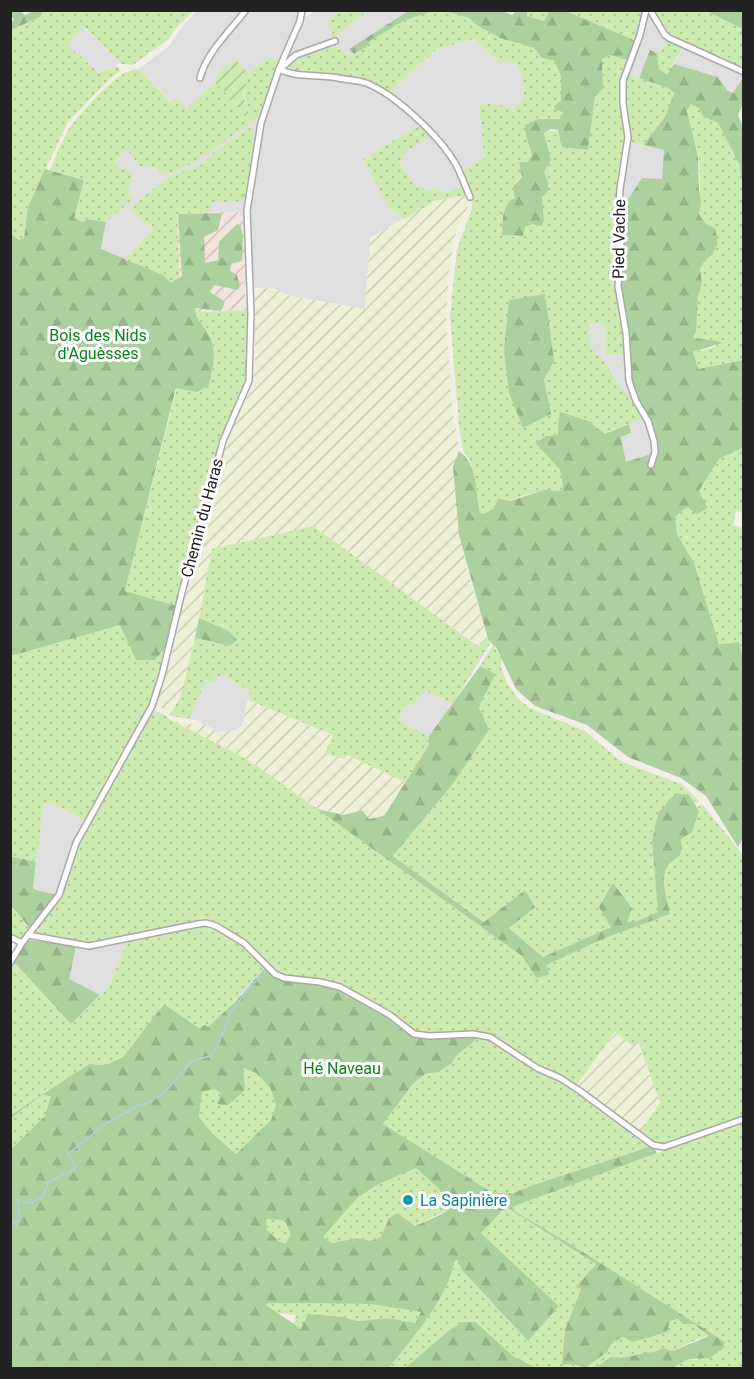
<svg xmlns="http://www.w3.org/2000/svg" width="754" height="1379" font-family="Roboto,sans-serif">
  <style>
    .residential { fill: #e0dfdf }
    .military { fill: url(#military-furrows) }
    .farmland { fill: url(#farmland-furrows) }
    .grass { fill: url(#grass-dots); fill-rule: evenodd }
    .forest { fill: url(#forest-firs); fill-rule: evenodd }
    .garden { fill: url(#garden-furrows) }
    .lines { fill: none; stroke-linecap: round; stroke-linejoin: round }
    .stream { stroke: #aad3df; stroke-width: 1.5 }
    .minor-casing { stroke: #a9a9a9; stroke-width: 8 }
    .minor { stroke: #fff; stroke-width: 5 }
    .culture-dot { fill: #0f9aa8; stroke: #fff; stroke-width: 2 }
    .labels { text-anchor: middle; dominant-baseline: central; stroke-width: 6; stroke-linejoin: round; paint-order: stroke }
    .street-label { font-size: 16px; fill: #222; stroke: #fff }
    .park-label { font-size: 16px; fill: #0c8416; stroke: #fff }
    .culture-label { font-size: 16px; fill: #0d838f; stroke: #fff; text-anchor: start }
  </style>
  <defs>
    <pattern id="military-furrows" width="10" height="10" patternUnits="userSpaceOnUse" patternTransform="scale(1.5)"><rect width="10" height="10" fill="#f3e3dd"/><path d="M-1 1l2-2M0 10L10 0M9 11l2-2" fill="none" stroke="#d0c2bd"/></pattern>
    <pattern id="farmland-furrows" width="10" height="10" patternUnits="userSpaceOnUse" patternTransform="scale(1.5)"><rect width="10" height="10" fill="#eef0d5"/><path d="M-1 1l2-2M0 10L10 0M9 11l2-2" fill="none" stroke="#ccceb7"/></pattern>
    <pattern id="grass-dots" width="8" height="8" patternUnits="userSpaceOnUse" patternTransform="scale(1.5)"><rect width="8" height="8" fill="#cdebb0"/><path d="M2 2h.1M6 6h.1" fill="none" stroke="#b0c997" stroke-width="1.8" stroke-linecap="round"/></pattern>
    <pattern id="forest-firs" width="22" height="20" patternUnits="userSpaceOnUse" patternTransform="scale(1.5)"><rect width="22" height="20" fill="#add19e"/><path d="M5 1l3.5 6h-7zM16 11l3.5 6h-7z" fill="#95b388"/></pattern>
    <pattern id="garden-furrows" width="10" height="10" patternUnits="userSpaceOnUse" patternTransform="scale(1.5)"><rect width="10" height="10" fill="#cdebb0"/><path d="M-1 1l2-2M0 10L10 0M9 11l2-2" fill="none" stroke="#b0c997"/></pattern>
  </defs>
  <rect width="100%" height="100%" fill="#f2efe9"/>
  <g class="residential">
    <polygon points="197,11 306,11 305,17 316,11 341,11 334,37 368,11 408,11 350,49 354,54 350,56 334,47 287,68 362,79 388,94 436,50 473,39 500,63 514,61 523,76 525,92 519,105 513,108 486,102 479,105 484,159 461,170 467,185 442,193 427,191 424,187 417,187 398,162 389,208 405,219 370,238 365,309 291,296 272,288 246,288 243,280 245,278 243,217 237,212 212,212 212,202 247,129 213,153 203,164 170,176 130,207 140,219 154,228 124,260 101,249 106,222 132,199 128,190 130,180 114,164 126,148 140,166 194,163 261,113 279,62 257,65 249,74 236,61 222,68 214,82 186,109 171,101 139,69 169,46 181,28"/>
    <polygon points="650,11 668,39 657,53 650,51 639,78 627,74 643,36"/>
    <polygon points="83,27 121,63 99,73 68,45"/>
    <polygon points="684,46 743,74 734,93 727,90 718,77 674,64"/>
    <polygon points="630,143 664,150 663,179 623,207 622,193"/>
    <polygon points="604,323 607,356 626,354 638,407 606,368 602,355 597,355 591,348 589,324"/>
    <polygon points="646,416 655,453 626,463 621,437 631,433 629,424"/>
    <polygon points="221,675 250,691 242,726 236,730 217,732 197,720 189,719 204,686"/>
    <polygon points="425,691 453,704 429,736 399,720 405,704 412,706"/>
    <polygon points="43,804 55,805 85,820 69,855 63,883 57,895 33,889"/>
    <polygon points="127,942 109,987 100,995 68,979 76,946 91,948"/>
  </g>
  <polygon class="military" points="236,211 243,217 245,235 245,278 243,280 248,310 200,312 180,292 177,214"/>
  <g class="farmland">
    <polygon points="467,195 468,206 456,232 449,270 446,317 451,398 459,451 453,466 465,562 488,639 479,646 313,527 212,549 195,638 181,694 171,716 156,704 172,653 212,489 229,437 251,388 255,367 255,289 272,288 291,296 365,309 370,238 434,201"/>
    <polygon points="248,700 333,736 326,753 346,754 405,782 384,816 369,819 362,810 344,815 317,809 259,767 171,721 194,724 197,720 218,732 236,730 242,726"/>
    <polygon points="616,1032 632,1046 638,1041 660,1103 640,1132 576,1086"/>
  </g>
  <g class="grass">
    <path d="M 432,10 L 444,11 L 469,18 L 475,24 L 500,38 L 534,48 L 542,58 L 554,61 L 561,76 L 563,112 L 561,119 L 538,119 L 526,136 L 532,155 L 522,177 L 517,181 L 515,198 L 505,207 L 502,235 L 517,237 L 525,227 L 544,220 L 542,197 L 548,182 L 544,172 L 551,160 L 544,133 C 559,125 575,141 588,150 L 595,97 L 603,87 L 602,59 L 609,55 L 628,60 L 623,77 L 626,135 L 616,214 L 619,239 L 616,285 L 626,354 L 607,356 L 604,323 L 589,324 L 591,348 L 597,355 L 602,355 C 610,379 632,395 644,418 L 605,434 L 588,421 L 558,424 L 558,435 L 546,436 L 535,443 L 560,470 L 563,487 L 560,492 C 535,488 506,500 484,514 L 480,514 L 475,477 L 469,459 L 463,450 L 459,427 L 450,316 L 457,250 L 472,208 L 471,196 L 461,170 L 484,159 L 479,105 L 486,102 L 513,108 C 532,97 523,76 514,61 L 500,63 L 473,39 L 436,50 L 388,94 L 362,79 L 287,69 C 294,58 318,47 331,47 C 338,47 344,52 350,56 C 362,52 364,46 372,39 C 389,25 412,17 432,10 ZM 545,295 L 553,361 L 544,379 L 551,414 L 523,428 Z"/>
    <polygon points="43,11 193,11 175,29 169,39 133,65 122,64 84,27 68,45 99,73 116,66 121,70 107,82 68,122 28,207 24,238 19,240 10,233 11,30 40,17"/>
    <polygon points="341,11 368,11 334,37 326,22"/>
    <polygon points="527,11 549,11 545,21 527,16"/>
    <polygon points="566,11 642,11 636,41"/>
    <polygon points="654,11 706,11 743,29 743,68 708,54 667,32"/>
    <polygon points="668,39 684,46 667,74 659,69 657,53"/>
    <path d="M 268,58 L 279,61 L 261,114 L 252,122 C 241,91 238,77 268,58 Z"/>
    <path d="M 139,69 L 170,101 L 177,97 L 186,109 L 214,82 L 228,95 L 250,123 L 194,163 L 164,175 L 156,167 L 140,166 L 126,149 L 114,164 L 119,167 L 124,166 L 132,176 L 128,190 L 133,199 L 106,222 L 86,219 L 83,222 L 74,220 L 84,180 L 50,170 C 55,157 61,144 67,132 C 76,117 104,88 118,77 C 124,72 132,70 139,69 Z"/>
    <polygon points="627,74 670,89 674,93 665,117 643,145 630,143 624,97"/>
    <path d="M 690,104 L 699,108 L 703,116 L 718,123 L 739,163 L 744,187 L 743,360 L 697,369 L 693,352 L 716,347 L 717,341 L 693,339 L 698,297 L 702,282 L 700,269 L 704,262 L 712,255 L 718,244 L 715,228 L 706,224 L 699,214 C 701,202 700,166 698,154 C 694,138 684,119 690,104 Z"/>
    <polygon points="420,125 432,136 402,154 404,159 398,162 417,187 424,187 427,191 439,187 442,193 464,186 467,195 434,201 405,219 389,208 363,159"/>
    <polygon points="253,127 254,156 245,201 212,202 212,212 177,214 180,292 163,275 124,260 154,228 140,219 129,208 170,176 203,164 213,153 247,129"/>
    <path d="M 195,307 L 200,312 L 248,310 L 247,382 L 220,443 L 177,606 L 125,591 L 177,387 L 197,392 L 209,385 C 213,368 218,349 208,332 C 202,323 195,318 195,307 Z"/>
    <polygon points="743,448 743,512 736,511 733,525 743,528 743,657 730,642 719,644 694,563 677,534 675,517 687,507 708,508 699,492 719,459"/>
    <polygon points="313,526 478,646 488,639 491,642 453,704 425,691 412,706 405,704 399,720 429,736 430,745 405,782 347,755 344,759 325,753 333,735 248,700 250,691 221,675 204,686 189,719 171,716 181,694 195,638 230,646 229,631 199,618 212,549"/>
    <polygon points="120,625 155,660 166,647 150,703 85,820 55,805 44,804 36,862 11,856 11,656"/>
    <polygon points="493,645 501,657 501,667 507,683 518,699 530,708 585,731 618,759 635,767 682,784 699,801 696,804 690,796 652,842 658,912 635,922 627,922 611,927 543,957 509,928 525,890 485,922 393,856 453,784 489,730 479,707 494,674 480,666"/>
    <path d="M 154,711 C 162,712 167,718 175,722 C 203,737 232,750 259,767 L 522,956 L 536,978 L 549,975 L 547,965 L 603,939 L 670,914 C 663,878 659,876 682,846 L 681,839 L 699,812 L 698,806 L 702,804 L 743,855 L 743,1117 L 661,1144 L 654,1143 L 640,1132 L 660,1103 L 638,1041 L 633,1046 L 615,1032 L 576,1086 L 535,1065 L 494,1036 L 482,1036 L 491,1040 L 534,1068 L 569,1086 L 652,1146 L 530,1186 L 514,1193 L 493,1193 L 383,1124 L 413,1084 L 425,1074 L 439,1072 L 452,1063 L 456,1056 L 479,1037 C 459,1034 437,1042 415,1037 C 404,1034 398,1024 389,1018 C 372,1007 351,995 332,987 C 312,980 290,986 270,974 C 251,949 237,930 205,921 L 89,944 L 42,936 L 35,932 L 61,896 L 78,843 L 141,729 Z"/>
    <polygon points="10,906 30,928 21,939 11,934"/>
    <path d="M 198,926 C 225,928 248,948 264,969 L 218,1019 L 208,1027 L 199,1028 L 164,1004 L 123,1057 L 106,1065 L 89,1064 L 11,1115 L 10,966 L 13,961 L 71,1024 L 109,987 L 127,942 Z"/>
    <polygon points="243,1068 256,1073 270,1087 276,1105 271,1120 236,1154 212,1133 199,1117 202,1092 214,1089 221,1093"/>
    <polygon points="44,1095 52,1095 45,1116 11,1149 11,1118"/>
    <polygon points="743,1122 743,1368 673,1368 688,1359 696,1360 718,1353 724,1342 572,1245 516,1212 511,1206"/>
    <polygon points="416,1168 439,1189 449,1209 415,1226 407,1222 389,1218 381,1237 370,1241 357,1238 332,1243 322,1237 357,1198 379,1184"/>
    <path d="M 506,1207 L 596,1264 L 577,1287 L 582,1289 L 575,1306 L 607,1352 L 613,1342 L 623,1337 L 633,1341 L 670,1321 L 678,1319 L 683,1324 L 694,1324 L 710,1336 L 700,1338 L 673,1351 L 663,1348 C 653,1354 650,1351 640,1354 C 627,1357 624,1358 611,1357 L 595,1368 L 537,1368 L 513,1356 L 477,1322 L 462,1322 L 447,1332 L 405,1368 L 389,1368 C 414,1336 446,1301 455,1261 L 459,1260 L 461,1269 L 528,1341 L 559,1306 L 481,1233 Z"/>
    <polygon points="267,1219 285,1219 292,1235 286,1243 280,1242 266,1229"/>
    <polygon points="268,1303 369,1304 421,1312 415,1323 387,1318 358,1321 343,1317 301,1329 293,1324 296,1315 278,1313 265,1304"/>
  </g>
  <g class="forest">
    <polygon points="11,10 20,11 25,15 33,11 43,11 40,17 11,30 11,37 11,22 14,20 11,15"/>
    <polygon points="408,11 432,11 405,20 371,40 366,47 354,54 349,49"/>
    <path d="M 444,11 L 503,11 L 512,15 L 516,11 L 527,11 L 527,16 L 544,21 L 549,11 L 566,11 L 636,41 L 628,60 L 609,55 L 602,59 L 603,88 L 595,97 L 588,150 L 562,147 L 558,130 L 551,129 L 544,133 L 551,160 L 544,172 L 548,182 L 548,191 L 542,197 L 544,220 L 542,226 L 533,224 L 525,227 L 523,236 L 502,235 C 503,221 501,204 515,198 L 513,187 L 522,177 L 519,162 L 528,162 L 532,155 L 526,136 L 525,125 L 538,119 L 561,119 L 563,112 L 555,110 L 554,106 L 561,101 L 561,76 L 554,61 L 542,58 L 534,48 L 500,38 L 475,24 L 469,18 Z"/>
    <polygon points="706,11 743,11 743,29"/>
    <path d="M 650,50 L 657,53 L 659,69 L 667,74 L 674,64 L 718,77 L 727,90 L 733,93 L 743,77 L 743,103 L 738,115 L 743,128 L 743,187 L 739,163 L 718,123 L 703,116 L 699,108 L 691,104 L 687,111 L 698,156 L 699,189 L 701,202 L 699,214 L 706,224 L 715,228 L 718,244 L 712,255 L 704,262 L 700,269 L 702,282 L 698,297 L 696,332 L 693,338 L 717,341 L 722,343 L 693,352 L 698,369 L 743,360 L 743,448 L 719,459 L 699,491 L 708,508 L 697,514 L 687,507 L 675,517 L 677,534 L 694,563 L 719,644 L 739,642 L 743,657 L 744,837 L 738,847 L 706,796 L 681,778 L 628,757 L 587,725 L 535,706 L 516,689 L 497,649 L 488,639 L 459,535 L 453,466 L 459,451 C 479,466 475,490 480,513 L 484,514 L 494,508 L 498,499 L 510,501 L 544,490 L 561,491 L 563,487 L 560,470 L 535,443 L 546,436 L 558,435 L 558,424 L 560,412 L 588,421 L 605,434 L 629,424 L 631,433 L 621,437 L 626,462 L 654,453 L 650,425 L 630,377 L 629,336 L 620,289 L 624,253 L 623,207 L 642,178 L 662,179 L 664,150 L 643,145 L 665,117 L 674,93 L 670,89 L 639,78 Z"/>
    <path d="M 45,169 L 84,180 L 74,219 L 83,222 L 86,219 L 106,222 L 101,249 L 163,275 L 171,283 L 182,276 L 178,214 L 222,213 L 218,230 L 204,237 L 205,263 L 218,260 L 219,242 L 237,224 L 240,225 L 243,236 L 242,261 L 231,264 L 230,271 L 237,275 L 240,285 L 238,290 L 214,285 L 210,292 L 225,302 L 221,311 L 195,308 C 195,319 203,324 208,333 C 218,350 213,368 209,385 L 197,392 L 176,388 L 125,591 L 177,606 L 166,647 L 155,660 L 136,660 L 120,625 L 11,656 L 10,233 L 19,240 L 24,238 L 28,207 Z"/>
    <polygon points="545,294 554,361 544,379 551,414 523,428 509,393 504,350 509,300"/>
    <polygon points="199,618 229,631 237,640 230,646 195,638"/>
    <path d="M 480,666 L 495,674 L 479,707 L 489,730 L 453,784 L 393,856 L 484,922 L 525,890 L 535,907 L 509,928 L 543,957 L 611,927 L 599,907 L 613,883 L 632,908 L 627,922 L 635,922 L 658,912 L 652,842 L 658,813 L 676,793 L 690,796 L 699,811 L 692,832 L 681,839 L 682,846 L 680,856 C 655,868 666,893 670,914 L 603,939 L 547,965 L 549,975 L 536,978 L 522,956 L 317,809 L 344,815 L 362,810 L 369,819 L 384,816 L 429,745 L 429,736 Z"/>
    <polygon points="10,856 36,862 33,889 57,895 30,928 11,906"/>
    <polygon points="28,940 76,946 69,979 100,995 71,1024 13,961"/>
    <path d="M 264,969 C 287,989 316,980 342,991 C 359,998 375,1009 390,1019 C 398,1025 405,1035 416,1037 C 437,1042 458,1036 480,1036 L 456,1056 L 452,1063 L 439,1072 L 425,1074 L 413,1084 L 383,1124 L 493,1193 L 514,1193 L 530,1186 L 652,1146 L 657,1153 L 512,1207 L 516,1212 L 572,1245 L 725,1342 L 722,1349 L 710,1358 L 688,1359 L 673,1368 L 595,1368 L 611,1357 C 624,1358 627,1357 640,1354 C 650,1351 653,1354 663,1348 L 673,1351 L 709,1336 L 694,1324 L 683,1324 L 678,1319 L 670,1321 L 667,1332 L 633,1342 L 623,1337 L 613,1342 L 607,1352 L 585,1368 L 573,1364 L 562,1365 L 565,1330 L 581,1289 L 576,1287 L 596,1264 L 506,1207 L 481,1233 L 559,1306 L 528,1341 L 461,1269 L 458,1260 L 455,1261 C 446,1301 414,1336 389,1368 L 11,1368 L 11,1149 L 45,1116 L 51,1096 L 43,1095 L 11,1118 L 11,1115 L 89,1064 L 106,1065 L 123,1057 L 164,1004 L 199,1028 L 205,1025 L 208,1027 L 236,1001 ZM 243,1068 L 256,1073 L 270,1087 L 276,1105 L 271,1120 L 236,1154 L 212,1133 L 199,1117 L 202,1092 L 214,1089 L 221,1093 L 217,1104 L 228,1105 L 245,1090 ZM 416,1168 L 439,1189 L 449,1209 L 440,1215 L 415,1226 L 397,1213 L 389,1218 L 381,1237 L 370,1241 L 357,1238 L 332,1243 L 323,1237 L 357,1198 L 379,1184 ZM 267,1219 L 285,1220 L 291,1235 L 286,1243 L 280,1242 L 266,1229 ZM 268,1303 L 369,1304 L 421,1312 L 415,1323 L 387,1318 L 358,1321 L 343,1317 L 308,1314 L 301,1329 L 266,1305 Z"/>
    <polygon points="462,1322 476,1322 513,1356 537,1368 405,1368 447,1332"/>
  </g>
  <polygon class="garden" points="236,60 249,74 243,95 252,122 250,123 228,95 214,82 222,68"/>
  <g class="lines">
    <polyline class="stream" points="10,1225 19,1220 18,1201 30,1203 42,1198 49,1182 76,1168 68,1154 104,1125 137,1106 150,1102 166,1091 192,1061 210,1056 218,1046 230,1013 248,989 265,972"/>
    <defs>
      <g id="minor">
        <polyline points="646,10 640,35 623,81 623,104 628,137 620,189 619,209 621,248 618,286 626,333 629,381 636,401 648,421 654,441 655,452 651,465"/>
        <polyline points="650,10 665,35 669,38 744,72"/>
        <polyline points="281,68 296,55 335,41"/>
        <path d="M 279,69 C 296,78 320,74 338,78 C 347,80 357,80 366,83 C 395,94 439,136 455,163 C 461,173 465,186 470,197"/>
        <path d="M 200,78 C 206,53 230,31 246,10"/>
        <polyline points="28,935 89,946 198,924 206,923 216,926 244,943 275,974 284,978 320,982 340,987 390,1015 414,1034 430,1036 473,1034 490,1037 537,1068 560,1078 580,1091 653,1145 664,1147 744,1119"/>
        <polyline points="10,937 22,943"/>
        <polyline points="10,963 22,943 59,895 76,843 152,706 162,675 182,592 223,441 249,381 251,314 247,210 261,123 279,69 300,21 302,10"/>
      </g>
    </defs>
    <use href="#minor" class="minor-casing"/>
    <use href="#minor" class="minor"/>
  </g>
  <circle class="culture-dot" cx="408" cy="1200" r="6"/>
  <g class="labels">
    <g class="street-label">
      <text transform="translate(619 239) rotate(-89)">Pied Vache</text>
      <text transform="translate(202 518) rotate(-75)">Chemin du Haras</text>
    </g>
    <g class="park-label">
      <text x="98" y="335">Bois des Nids<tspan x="98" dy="18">d'Aguèsses</tspan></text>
      <text x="342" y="1068">Hé Naveau</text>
    </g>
    <g class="culture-label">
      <text x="420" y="1200">La Sapinière</text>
    </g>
  </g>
  <rect width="754" height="1379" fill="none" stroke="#222222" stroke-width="24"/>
</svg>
